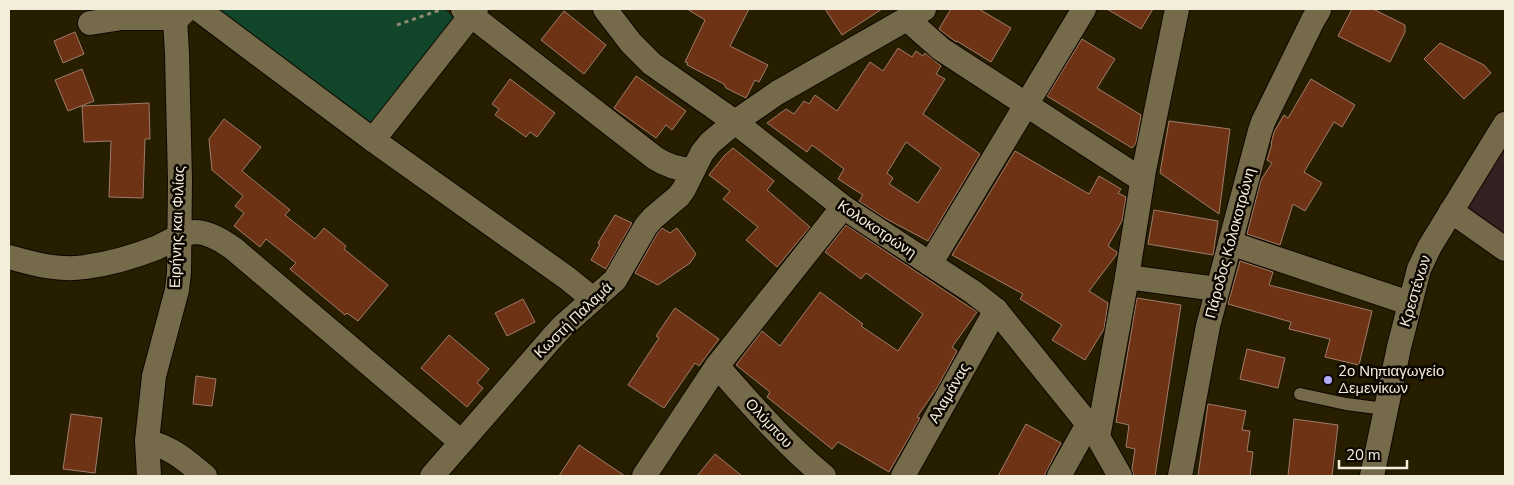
<svg xmlns="http://www.w3.org/2000/svg" width="1514" height="485" font-family="'Nunito Sans',sans-serif">
  <style>
    .industrial { fill: #332021 }
    .green { fill: #12462a }
    .building { fill: #6d3314; stroke: #9f7c6c; fill-rule: evenodd }
    .lines { fill: none; stroke-linecap: round; stroke-linejoin: round }
    .service-casing { stroke: #0e0800; stroke-width: 14 }
    .minor-casing { stroke: #0e0800; stroke-width: 26 }
    .tertiary-casing { stroke: #0e0800; stroke-width: 29 }
    .path { stroke: #918a72; stroke-width: 3; stroke-dasharray: 4 4; stroke-linecap: butt }
    .service { stroke: #756a4a; stroke-width: 12 }
    .minor { stroke: #756a4a; stroke-width: 24 }
    .tertiary { stroke: #756a4a; stroke-width: 28 }
    .poi-dot { fill: #b4acf9; stroke: #0c0801; stroke-width: 2 }
    .labels { text-anchor: middle; dominant-baseline: central; stroke-width: 5; stroke-linejoin: round; paint-order: stroke }
    .street-label { font-size: 15px; fill: #f3eddb; stroke: #0c0801 }
    .poi-label { font-size: 15px; fill: #f3eddb; stroke: #0c0801; text-anchor: start }
  </style>
  <rect width="100%" height="100%" fill="#271e00"/>
  <polygon class="industrial" points="1505,134 1505,239 1460,207"/>
  <polygon class="green" points="215,9 444,9 456,19 370,127"/>
  <g class="building">
    <polygon points="687,9 749,9 730,46 768,65 759,82 755,80 746,98 726,88 724,84 687,65 688,63 685,62 705,20"/>
    <polygon points="825,9 882,9 842,35"/>
    <polygon points="951,9 979,9 1011,28 991,62 957,41 956,42 939,29"/>
    <polygon points="1107,9 1153,9 1141,29"/>
    <polygon points="1352,9 1373,9 1405,25 1405,32 1390,62 1338,36"/>
    <polygon points="564,11 606,45 584,74 541,40"/>
    <polygon points="75,32 84,54 63,63 54,41"/>
    <polygon points="1082,39 1115,59 1097,88 1141,115 1136,143 1132,148 1047,96"/>
    <polygon points="1440,43 1484,65 1491,73 1464,99 1424,59"/>
    <path d="M 898,48 L 912,57 L 916,51 L 923,56 L 925,53 L 941,66 L 936,74 L 945,79 L 923,114 L 980,154 L 928,241 L 883,217 L 859,201 L 863,195 L 838,179 L 844,169 L 812,145 L 807,152 L 767,123 L 786,109 L 794,114 L 804,101 L 809,104 L 815,95 L 837,111 L 870,62 L 883,71 ZM 906,142 L 941,168 L 918,203 L 889,184 L 893,178 L 887,173 Z"/>
    <polygon points="82,69 94,101 68,111 55,80"/>
    <polygon points="636,76 686,111 672,130 666,125 656,138 614,108"/>
    <polygon points="510,79 555,113 537,137 530,132 526,137 495,115 499,109 492,104"/>
    <polygon points="1311,79 1355,105 1342,127 1334,122 1304,172 1322,183 1305,211 1293,204 1280,245 1247,234 1261,180 1272,163 1267,160 1272,144 1271,144 1274,132 1284,115 1288,118"/>
    <polygon points="149,103 150,139 145,139 143,198 109,197 111,141 84,142 82,106"/>
    <polygon points="224,119 261,147 242,171 290,210 285,215 315,239 324,228 346,246 344,249 388,285 358,321 347,313 345,315 290,269 296,263 266,239 260,247 234,226 244,213 235,206 243,196 212,170 209,139"/>
    <polygon points="1169,121 1230,129 1219,214 1160,173"/>
    <polygon points="733,148 774,181 767,190 810,227 777,267 746,240 758,227 723,199 730,191 709,175 724,156"/>
    <polygon points="1015,151 1089,194 1099,176 1121,189 1118,193 1126,197 1122,221 1108,246 1117,252 1117,254 1089,291 1108,303 1104,329 1085,360 1052,340 1062,325 1020,299 1023,294 952,255"/>
    <polygon points="1154,210 1218,221 1213,255 1148,244"/>
    <polygon points="615,215 632,223 606,269 591,260 600,244 598,243"/>
    <polygon points="846,225 977,312 952,347 957,351 937,388 917,417 920,418 889,472 838,442 832,449 767,397 770,392 736,365 762,331 780,346 820,292 863,324 861,326 898,351 923,314 866,273 861,279 825,252"/>
    <polygon points="662,228 670,233 677,228 696,254 690,263 658,285 635,273 657,234"/>
    <polygon points="1240,261 1273,272 1269,285 1372,311 1359,365 1325,357 1330,339 1289,329 1291,322 1228,304"/>
    <polygon points="1137,298 1181,305 1155,476 1134,476 1132,469 1135,449 1126,447 1129,425 1116,422"/>
    <polygon points="523,299 535,322 507,336 495,313"/>
    <polygon points="675,308 719,339 699,366 695,363 664,408 628,385 659,338 656,336"/>
    <polygon points="449,335 489,369 477,383 483,388 467,407 421,368"/>
    <polygon points="1247,349 1285,358 1278,388 1240,379"/>
    <polygon points="196,376 216,379 212,406 193,404"/>
    <polygon points="1208,404 1246,411 1242,430 1250,431 1247,451 1253,452 1250,476 1198,476"/>
    <polygon points="71,414 102,418 95,473 63,469"/>
    <polygon points="1294,419 1338,425 1332,476 1288,476"/>
    <polygon points="1026,424 1061,443 1044,476 998,476"/>
    <polygon points="579,445 625,476 559,476"/>
    <polygon points="715,454 742,476 697,476"/>
  </g>
  <g class="lines">
    <defs>
      <polyline id="service" points="1300,394 1346,404 1385,409"/>
      <g id="minor">
        <polyline points="198,9 373,140 567,278 593,299"/>
        <path d="M 463,9 L 655,158 C 667,166 678,169 692,170"/>
        <polyline points="605,9 631,43 652,64 735,122 843,207 973,292 996,310 1088,424 1098,437 1120,476"/>
        <polyline points="907,19 941,49 1142,180"/>
        <polyline points="90,23 122,18 175,18"/>
        <polyline points="373,140 476,9"/>
        <polyline points="1451,211 1505,249"/>
        <polyline points="1230,243 1409,303"/>
        <path d="M 9,257 C 34,264 58,271 85,267 C 109,264 133,257 156,248 C 168,243 181,233 195,232 C 209,232 223,241 234,249 L 461,442"/>
        <polyline points="930,264 1084,9"/>
        <polyline points="1127,277 1217,289"/>
        <path d="M 717,366 C 751,404 784,443 824,476"/>
        <polyline points="1098,437 1127,277 1144,170 1177,9"/>
        <path d="M 147,441 C 174,449 184,459 205,476"/>
        <polyline points="149,476 147,441 154,376 177,290 179,272 180,181 177,54 175,18 172,9"/>
        <polyline points="432,476 551,339 563,326 615,280 646,226 653,218 679,196 684,189 702,153 710,143 735,122 777,93 924,9"/>
        <polyline points="644,476 717,366 843,207"/>
        <polyline points="903,476 996,310"/>
        <polyline points="1059,476 1088,424"/>
        <polyline points="1180,476 1208,326 1260,131 1263,122 1313,20 1319,10 1317,9"/>
        <polyline points="1372,476 1399,347 1419,269 1430,246 1505,124"/>
      </g>
      <polyline id="tertiary" points="175,18 184,9"/>
    </defs>
    <use href="#service" class="service-casing"/>
    <use href="#minor" class="minor-casing"/>
    <use href="#tertiary" class="tertiary-casing"/>
    <polyline class="path" points="397,25 440,10"/>
    <use href="#service" class="service"/>
    <use href="#minor" class="minor"/>
    <use href="#tertiary" class="tertiary"/>
  </g>
  <circle class="poi-dot" cx="1328" cy="380" r="5"/>
  <g class="labels">
    <g class="street-label">
      <text transform="translate(177 227) rotate(-88)">Ειρήνης και Φιλίας</text>
      <text transform="translate(877 229) rotate(34)">Κολοκοτρώνη</text>
      <text transform="translate(1230 243) rotate(-75)">Πάροδος Κολοκοτρώνη</text>
      <text transform="translate(1415 291) rotate(-73)">Κρεστένων</text>
      <text transform="translate(573 320) rotate(-44)">Κωστή Παλαμά</text>
      <text transform="translate(949 393) rotate(-60)">Αλαμάνας</text>
      <text transform="translate(769 423) rotate(47)">Ολύμπου</text>
    </g>
    <g class="poi-label">
      <text x="1338" y="371">2ο Νηπιαγωγείο<tspan x="1338" dy="17">Δεμενίκων</tspan></text>
    </g>
  </g>
  <rect width="1514" height="485" fill="none" stroke="#f3eddb" stroke-width="20"/>
  <path d="M1339 460v8h68v-8" fill="none" stroke="#f3eddb" stroke-width="2.5"/>
  <text x="1346" y="460" font-size="15" fill="#f3eddb" stroke="#0c0801" stroke-width="4" paint-order="stroke">20 m</text>
</svg>
